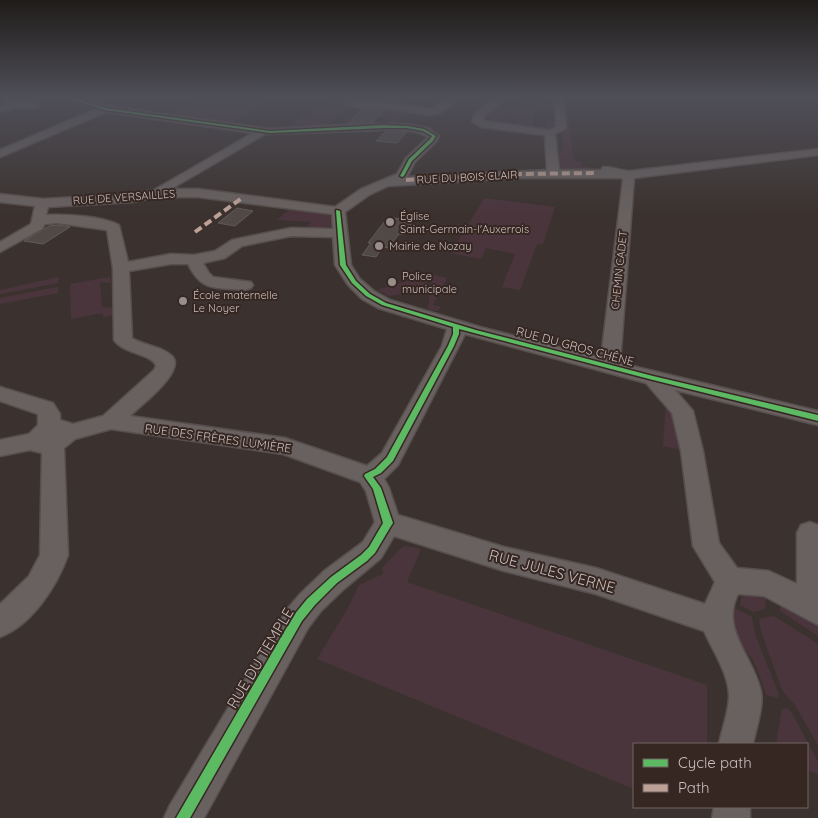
<svg xmlns="http://www.w3.org/2000/svg" width="818" height="818" font-family="Quicksand,sans-serif">
  <style>
    .green { fill: #4b353d }
    .building { fill: #504946; stroke: #625a58 }
    .lines { fill: none; stroke-linecap: round; stroke-linejoin: round }
    .minor-casing { stroke: #564f4d; stroke-width: 3 }
    .minor { fill: #686160; fill-rule: evenodd }
    .quiet { stroke: #bda197; stroke-width: 4; stroke-dasharray: 8 4; stroke-linecap: butt }
    .cycleway-casing { stroke: #362723; stroke-width: 3 }
    .cycleway { fill: #5cba63; fill-rule: evenodd }
    .poi-dot { fill: #988e8a; stroke: #362723; stroke-width: 2 }
    .labels { text-anchor: middle; dominant-baseline: central; stroke-width: 4; stroke-linejoin: round; paint-order: stroke }
    .far-street-label { font-size: 11px; fill: #cabfbb; stroke: #362723 }
    .far-poi-label { font-size: 11px; fill: #cabfbb; stroke: #362723; text-anchor: start }
    .street-label { font-size: 12px; fill: #cabfbb; stroke: #362723 }
    .near-street-label { font-size: 15px; fill: #cabfbb; stroke: #362723 }
  </style>
  <rect width="100%" height="100%" fill="#3b322f"/>
  <g class="green">
    <polygon points="203,98 273,98 232,123 170,115"/>
    <polygon points="328,98 355,98 329,125 284,130"/>
    <path d="M 520,98 L 529,98 L 533,103 L 532,108 L 528,110 L 535,107 L 534,101 L 554,104 L 555,110 L 534,112 L 533,127 L 545,127 L 546,125 L 551,125 L 546,124 L 546,120 L 555,121 L 555,128 L 547,130 L 519,127 L 510,117 L 524,111 L 508,117 L 505,116 L 508,119 L 504,121 L 510,120 L 516,126 L 484,122 L 481,119 L 487,117 L 481,118 C 490,111 495,107 507,108 L 507,110 L 518,111 Z"/>
    <polygon points="564,98 567,98 573,157 574,160 583,163 581,166 591,167 591,170 558,169 556,151 563,151 562,116 565,116"/>
    <polygon points="381,108 407,112 391,125 366,126 346,123 345,120 347,117 355,117 350,123 388,125 391,119 372,115 383,110"/>
    <polygon points="484,198 555,207 543,244 537,244 520,290 502,287 515,254 486,248 481,259 451,253"/>
    <polygon points="292,207 324,212 330,216 331,226 324,229 305,228 312,222 277,220"/>
    <polygon points="416,273 429,276 425,291 389,296 377,290 414,279 411,276"/>
    <polygon points="434,275 447,278 433,305 441,307 438,311 428,309 432,278"/>
    <polygon points="59,277 58,283 0,294 0,290"/>
    <polygon points="110,277 111,283 100,282 102,307 113,308 114,315 103,317 103,313 71,319 70,284"/>
    <polygon points="58,287 58,293 0,304 0,298"/>
    <polygon points="666,400 672,409 682,450 663,446"/>
    <polygon points="405,546 421,549 407,582 707,685 707,744 634,744 634,789 317,659 348,608 359,585 383,574 382,568 400,549"/>
    <polygon points="767,592 765,609 754,612 740,605 741,598 744,594"/>
    <polygon points="781,598 818,619 818,636 780,611"/>
    <path d="M 733,607 L 752,617 L 755,634 L 779,695 L 777,698 L 766,695 C 762,683 759,672 753,661 C 743,644 727,628 733,607 Z"/>
    <polygon points="774,616 818,644 818,745 795,705 782,690 761,631 759,619"/>
    <polygon points="787,708 792,713 818,762 818,774 807,770 807,744 776,744 782,709"/>
  </g>
  <g class="building">
    <polygon points="361,109 383,110 373,122 350,123"/>
    <polygon points="385,132 407,132 397,143 376,141"/>
    <polygon points="237,208 253,211 235,226 218,223"/>
    <polygon points="388,217 413,221 404,235 399,234 388,248 383,247 376,257 362,255 371,243 368,243"/>
    <polygon points="57,225 70,227 43,244 24,241 49,226"/>
  </g>
  <g class="lines">
    <defs>
      <g id="minor">
        <polygon points="3,98 13,98 17,102 36,102 41,105 36,108 15,108 0,112 0,106 8,104"/>
        <path d="M 64,98 L 78,98 L 106,106 L 270,129 L 358,124 L 407,124 L 428,128 L 439,136 L 436,142 L 415,162 L 407,177 L 547,170 L 545,135 L 481,127 L 472,121 C 475,108 494,98 506,98 L 483,117 L 484,121 L 549,130 L 556,127 L 555,98 L 563,98 L 566,128 L 555,134 L 559,170 L 601,170 L 603,167 C 609,166 622,171 630,171 L 818,149 L 818,155 L 634,178 L 620,363 L 818,411 L 818,425 L 675,390 L 693,411 L 703,451 L 719,543 L 737,568 L 769,571 L 797,584 L 797,533 L 801,525 L 810,522 L 818,525 L 818,625 L 764,596 L 738,594 C 720,629 753,656 761,691 C 764,707 756,728 753,744 L 719,744 C 722,729 728,714 729,698 C 730,676 713,651 704,631 L 596,594 L 504,571 L 394,536 L 381,558 L 344,589 L 321,611 L 308,628 L 204,818 L 164,818 L 170,805 L 288,608 L 301,593 L 324,571 L 363,542 L 375,522 L 366,491 L 360,482 L 283,454 L 111,429 L 75,439 L 64,448 L 68,555 C 57,586 32,625 0,637 L 0,604 L 29,576 L 40,555 L 42,453 L 30,450 L 0,456 L 0,440 L 29,434 L 38,425 L 38,414 L 0,401 L 0,387 L 53,403 L 60,414 L 60,420 L 73,424 L 103,416 L 154,370 L 156,366 C 153,354 123,354 114,340 L 113,268 L 107,230 L 57,223 L 45,224 L 42,229 L 0,252 L 0,242 L 31,224 L 35,206 L 0,202 L 0,194 L 43,199 L 132,194 L 154,190 L 253,133 L 106,112 L 0,157 L 0,150 L 96,109 ZM 384,130 C 399,130 415,129 428,137 L 406,158 L 397,174 L 361,189 L 335,207 L 198,189 L 171,189 L 265,134 ZM 519,178 L 622,178 L 623,180 L 601,358 L 480,327 L 390,300 L 374,291 L 360,279 L 351,265 L 345,212 L 369,195 L 388,186 ZM 158,197 L 198,197 L 332,214 L 333,229 L 291,228 L 232,240 L 215,251 L 194,255 L 171,254 L 128,262 L 119,225 C 102,216 66,214 46,215 L 48,207 L 132,202 ZM 291,236 L 333,237 L 335,265 L 348,285 L 362,299 L 378,308 L 447,329 L 442,346 L 382,453 L 367,466 L 285,438 L 130,416 C 140,406 187,371 172,356 C 162,346 144,346 132,338 L 129,271 L 171,264 L 188,264 C 202,293 217,287 245,290 L 251,288 L 253,285 L 251,282 L 213,277 L 209,273 L 203,263 L 225,258 L 242,246 ZM 465,334 L 646,383 L 672,413 L 681,451 L 693,546 L 715,582 L 705,604 L 596,568 L 504,547 L 398,515 L 389,488 L 384,479 L 398,465 Z"/>
        <polygon points="449,98 459,98 440,113 431,115 390,109 354,107 349,104 354,101 390,103 431,109"/>
        <polygon points="714,807 750,807 750,818 712,818"/>
      </g>
    </defs>
    <use href="#minor" class="minor-casing"/>
    <use href="#minor" class="minor"/>
    <g class="quiet">
      <polyline points="406,180 519,174 597,173"/>
      <polyline points="195,232 242,198"/>
    </g>
    <defs>
      <g id="cycleway">
        <polygon points="67,98 72,98 105,108 270,131 384,125 407,126 424,129 436,136 433,141 412,161 404,176 402,177 400,176 409,159 430,139 432,136 423,131 407,128 384,128 270,133 105,110"/>
        <polygon points="336,210 340,211 346,265 356,281 370,294 386,303 476,330 653,376 818,415 818,421 653,380 459,329 459,334 454,346 393,461 381,473 373,477 381,488 393,523 391,526 375,553 367,561 337,583 315,605 302,621 190,818 176,818 294,615 307,599 331,577 361,555 369,547 383,523 373,489 364,476 365,474 375,469 387,457 448,346 453,334 453,327 382,305 366,296 352,283 340,265"/>
      </g>
    </defs>
    <use href="#cycleway" class="cycleway-casing"/>
    <use href="#cycleway" class="cycleway"/>
  </g>
  <linearGradient id="sky" x2="0" y2="1"><stop stop-color="#201c1a"/><stop offset="0.46" stop-color="#4f4f58"/><stop offset="1" stop-color="#4f4f58" stop-opacity="0"/></linearGradient>
  <rect width="818" height="213" fill="url(#sky)"/>
  <g class="poi-dot">
    <circle cx="390" cy="222" r="5"/>
    <circle cx="379" cy="246" r="5"/>
    <circle cx="392" cy="282" r="5"/>
    <circle cx="183" cy="301" r="5"/>
  </g>
  <g class="labels">
    <g class="far-street-label">
      <text transform="translate(467 177) rotate(-3)">RUE DU BOIS CLAIR</text>
      <text transform="translate(124 197) rotate(-4)">RUE DE VERSAILLES</text>
      <text transform="translate(619 270) rotate(-84)">CHEMIN CADET</text>
    </g>
    <g class="far-poi-label">
      <text x="400" y="216">Église<tspan x="400" dy="13">Saint-Germain-l'Auxerrois</tspan></text>
      <text x="389" y="246">Mairie de Nozay</text>
      <text x="402" y="276">Police<tspan x="402" dy="13">municipale</tspan></text>
      <text x="193" y="295">École maternelle<tspan x="193" dy="13">Le Noyer</tspan></text>
    </g>
    <g class="street-label">
      <text transform="translate(575 346) rotate(15)">RUE DU GROS CHÊNE</text>
      <text transform="translate(218 438) rotate(8)">RUE DES FRÈRES LUMIÈRE</text>
    </g>
    <g class="near-street-label">
      <text transform="translate(552 571) rotate(15)">RUE JULES VERNE</text>
      <text transform="translate(260 658) rotate(-59)">RUE DU TEMPLE</text>
    </g>
  </g>
  <rect x="633" y="743" width="175" height="65" fill="#362723" stroke="#716460"/>
  <rect x="643" y="759" width="25" height="8" fill="#5cba63" stroke="#716460"/>
  <text x="678" y="768" font-size="15" fill="#cabfbb">Cycle path</text>
  <rect x="643" y="784" width="25" height="8" fill="#bda197" stroke="#716460"/>
  <text x="678" y="793" font-size="15" fill="#cabfbb">Path</text>
</svg>
